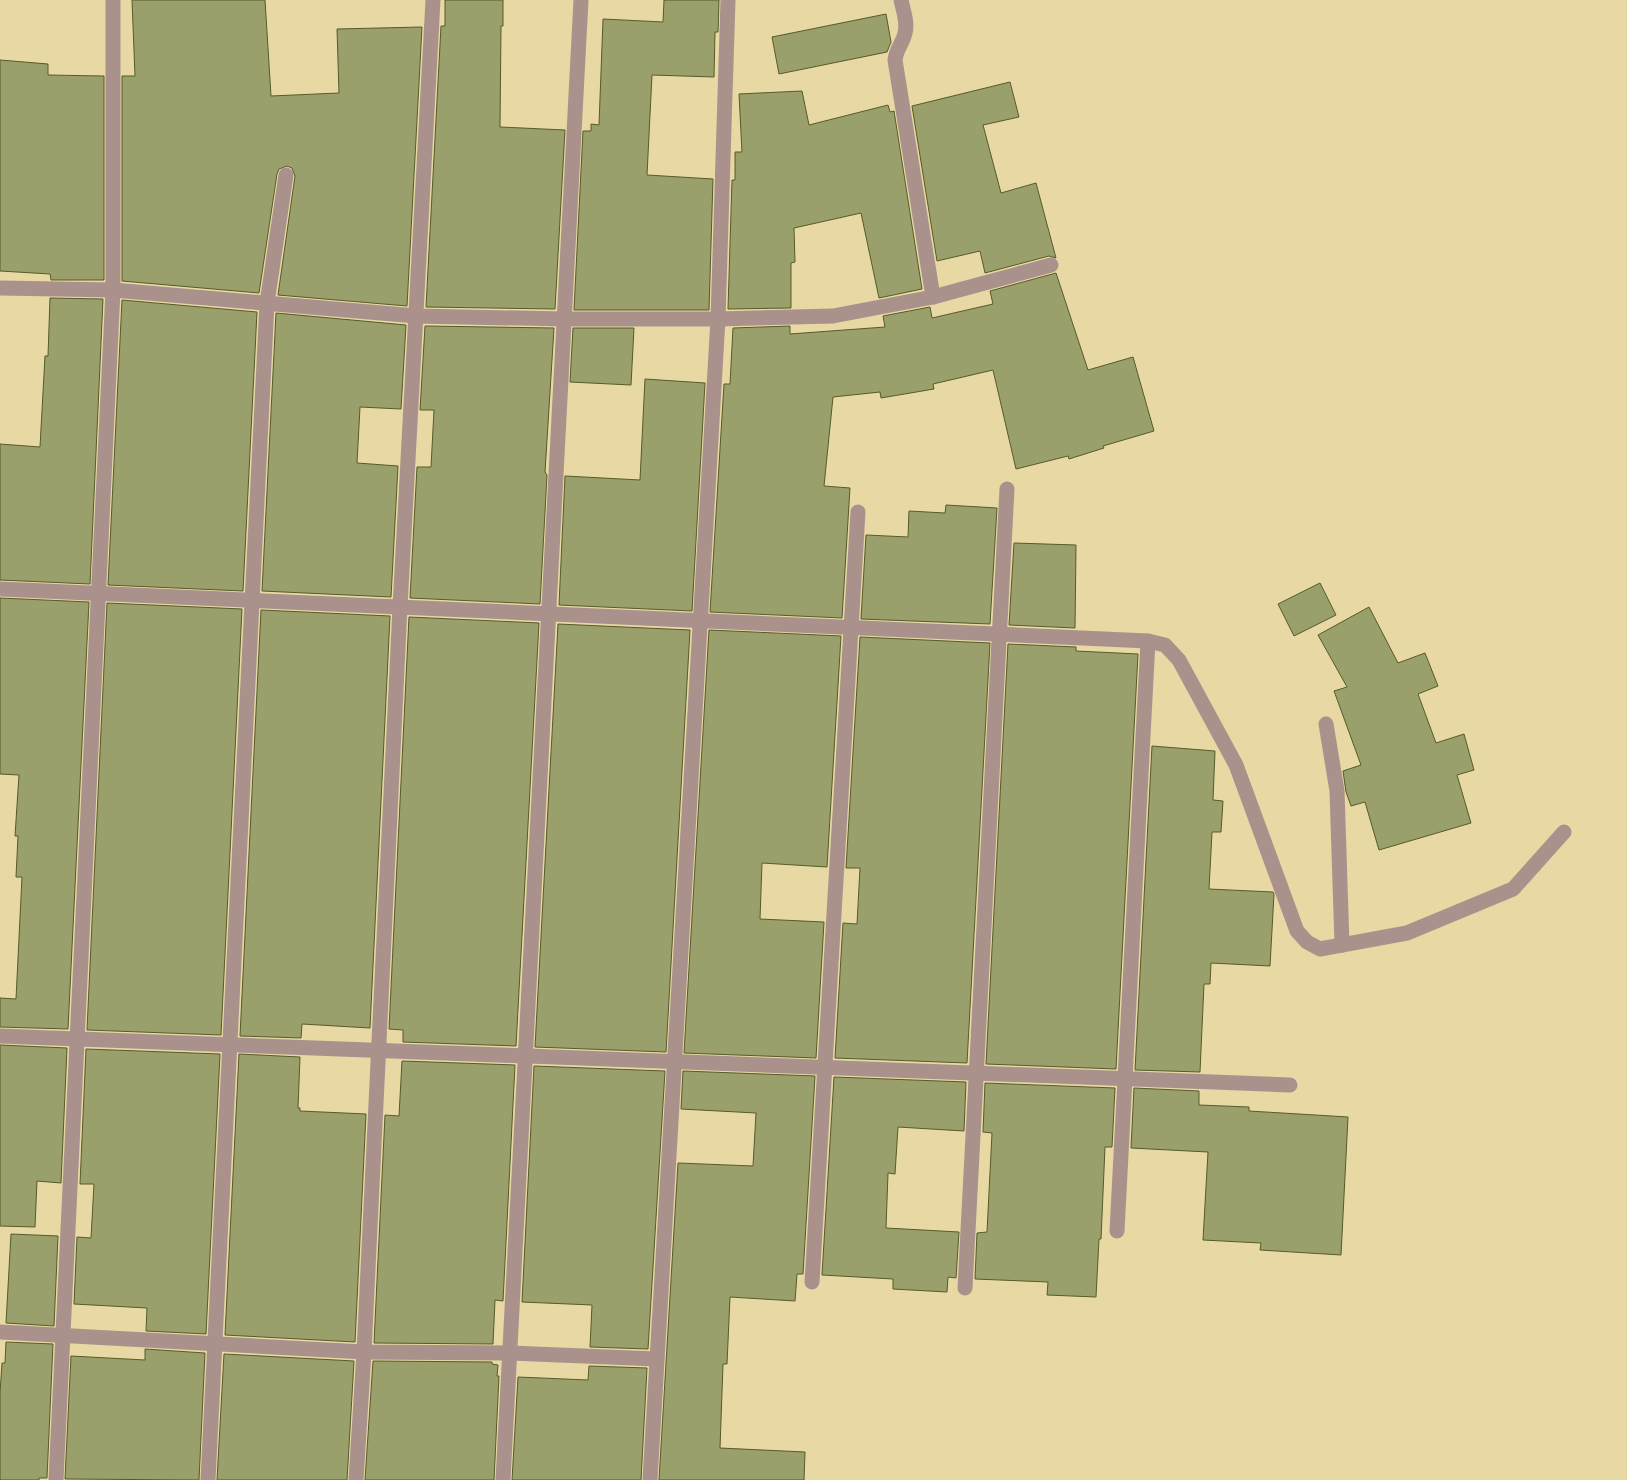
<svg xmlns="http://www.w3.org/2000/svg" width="1627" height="1480" font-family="'Archivo Narrow',sans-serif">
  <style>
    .building { fill: #99a06c; stroke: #565b29 }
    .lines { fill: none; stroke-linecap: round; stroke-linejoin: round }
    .street { stroke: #ab918b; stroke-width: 15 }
  </style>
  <rect width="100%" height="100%" fill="#e8d8a3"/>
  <g class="building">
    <polygon points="132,0 265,0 271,96 339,93 337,29 422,27 407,306 278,295 295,176 292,168 287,166 279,169 277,174 259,293 122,281 122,76 135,76"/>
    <polygon points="445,0 503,0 503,26 501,26 500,127 565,130 555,309 426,307 441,26 445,26"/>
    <polygon points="664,0 719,0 718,32 715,32 714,77 652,75 647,175 713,179 709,310 574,310 583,131 591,131 591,124 599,125 603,19 663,22"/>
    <polygon points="886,14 891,42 887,52 779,74 772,37"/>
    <polygon points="0,60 48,64 48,75 104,76 104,280 51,280 50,274 0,271"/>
    <polygon points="1010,82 1019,117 983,125 1001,193 1036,183 1056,258 1049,256 985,273 980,251 937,261 912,106"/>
    <polygon points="802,91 809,125 888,105 890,112 894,111 922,289 879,298 861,213 794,228 795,262 791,263 791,308 728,309 732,180 735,180 735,152 742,152 739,94"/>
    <polygon points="1056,273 1088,370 1133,357 1154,431 1103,446 1104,448 1069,459 1068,456 1016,469 993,370 933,384 934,389 881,398 880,392 833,397 824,486 850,488 842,618 710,612 724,384 730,384 733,328 790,326 790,334 885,327 883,316 930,307 932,318 993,304 990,291"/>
    <polygon points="50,298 103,299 90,584 0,580 0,444 40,447 45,356 48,356"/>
    <polygon points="122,300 257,312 243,591 108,585"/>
    <polygon points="276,313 406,325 401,409 360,407 357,463 398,466 391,597 262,591"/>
    <polygon points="425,326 554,328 545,472 547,475 540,604 410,598 417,467 431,467 434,410 420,410"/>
    <polygon points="573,328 634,328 631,385 570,382"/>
    <polygon points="645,379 705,383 692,611 559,605 565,476 640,480"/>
    <polygon points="946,505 997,508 990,624 861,619 866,535 908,537 909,511 945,513"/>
    <polygon points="1014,543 1076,545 1075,628 1009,625"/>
    <polygon points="1320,583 1336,615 1294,636 1278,604"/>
    <polygon points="0,598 89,602 68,1029 0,1027 0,998 16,999 22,877 16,877 18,836 15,836 19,775 0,774"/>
    <polygon points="107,603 242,609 221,1035 87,1030"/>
    <polygon points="1369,607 1398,663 1425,653 1438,686 1418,694 1436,743 1464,734 1474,770 1457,775 1471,823 1379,850 1365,802 1351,806 1346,792 1343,771 1361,765 1334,691 1347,687 1318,635"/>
    <polygon points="261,610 390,616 370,1028 302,1024 301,1038 240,1036"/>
    <polygon points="409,617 539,623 516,1046 403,1042 403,1030 389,1029"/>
    <polygon points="558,624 690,630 666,1052 535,1047"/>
    <polygon points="709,630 841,636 827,867 762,863 760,919 824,922 816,1058 684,1053"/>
    <polygon points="860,637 990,643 967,1063 835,1058 843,923 857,924 860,868 846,868"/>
    <polygon points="1008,644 1076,647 1076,651 1138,654 1116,1069 986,1064"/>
    <polygon points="1152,746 1215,751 1213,800 1223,801 1221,832 1212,832 1209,889 1273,892 1274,894 1270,966 1211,963 1210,984 1204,984 1200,1072 1135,1070"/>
    <polygon points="0,1045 67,1048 61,1183 37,1181 35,1227 0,1226"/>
    <polygon points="86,1049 220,1054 206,1334 146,1331 147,1308 74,1304 77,1237 91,1238 94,1184 80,1184"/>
    <polygon points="239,1054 300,1057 298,1108 300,1108 300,1111 366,1114 355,1342 225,1335"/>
    <polygon points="402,1061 515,1065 503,1301 495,1300 493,1344 374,1343 385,1115 399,1116"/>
    <polygon points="534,1066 665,1071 648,1349 590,1347 592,1305 522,1302"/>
    <polygon points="683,1071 815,1076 803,1274 797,1274 795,1301 730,1297 727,1364 723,1364 720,1448 805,1452 804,1480 659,1480 678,1163 753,1166 756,1113 681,1109"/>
    <polygon points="834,1077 966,1082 964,1131 898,1127 895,1174 888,1173 886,1228 959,1232 956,1278 948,1277 947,1292 893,1289 893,1279 822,1275"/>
    <polygon points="985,1083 1115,1088 1112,1147 1105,1147 1101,1239 1099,1239 1096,1297 1047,1295 1048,1282 975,1279 977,1233 987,1232 992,1133 983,1132"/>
    <polygon points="1134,1088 1199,1091 1199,1105 1249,1107 1249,1111 1348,1117 1341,1255 1260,1250 1261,1243 1203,1240 1208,1152 1131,1148"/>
    <polygon points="11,1234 58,1236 54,1326 6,1323"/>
    <polygon points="6,1342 53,1344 47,1478 39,1478 39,1480 0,1480 0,1393 2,1363 5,1363"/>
    <polygon points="145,1349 205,1353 199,1480 65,1479 71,1356 145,1360"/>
    <polygon points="224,1354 354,1361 347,1480 217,1480"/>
    <polygon points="373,1361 492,1362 492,1364 498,1365 497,1376 499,1376 494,1480 365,1480"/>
    <polygon points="589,1366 647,1368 641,1480 512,1480 518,1377 588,1380"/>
  </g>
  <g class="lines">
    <g class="street">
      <path d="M 901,0 C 903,10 908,23 905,33 C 903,43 896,49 895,60 L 933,297"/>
      <polyline points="0,288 113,290 416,316 565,319 718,319 833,316 933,297 1051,265"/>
      <polyline points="0,589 1148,641 1165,645 1179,660 1236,765 1297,931 1307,942 1320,949 1407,933 1513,889 1564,832"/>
      <polyline points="1326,724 1337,791 1342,945"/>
      <polyline points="0,1036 1290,1085"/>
      <polyline points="1117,1231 1148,641"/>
      <polyline points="812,1282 858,512"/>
      <polyline points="965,1288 1007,489"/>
      <polyline points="0,1332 364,1352 510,1353 657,1359"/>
      <polyline points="56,1480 113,290 113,0"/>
      <polyline points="208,1480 267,303 286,175"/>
      <polyline points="356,1480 364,1352 400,607 433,0"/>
      <polyline points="503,1480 581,0"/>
      <polyline points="650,1480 718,319 728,0"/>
    </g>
  </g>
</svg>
